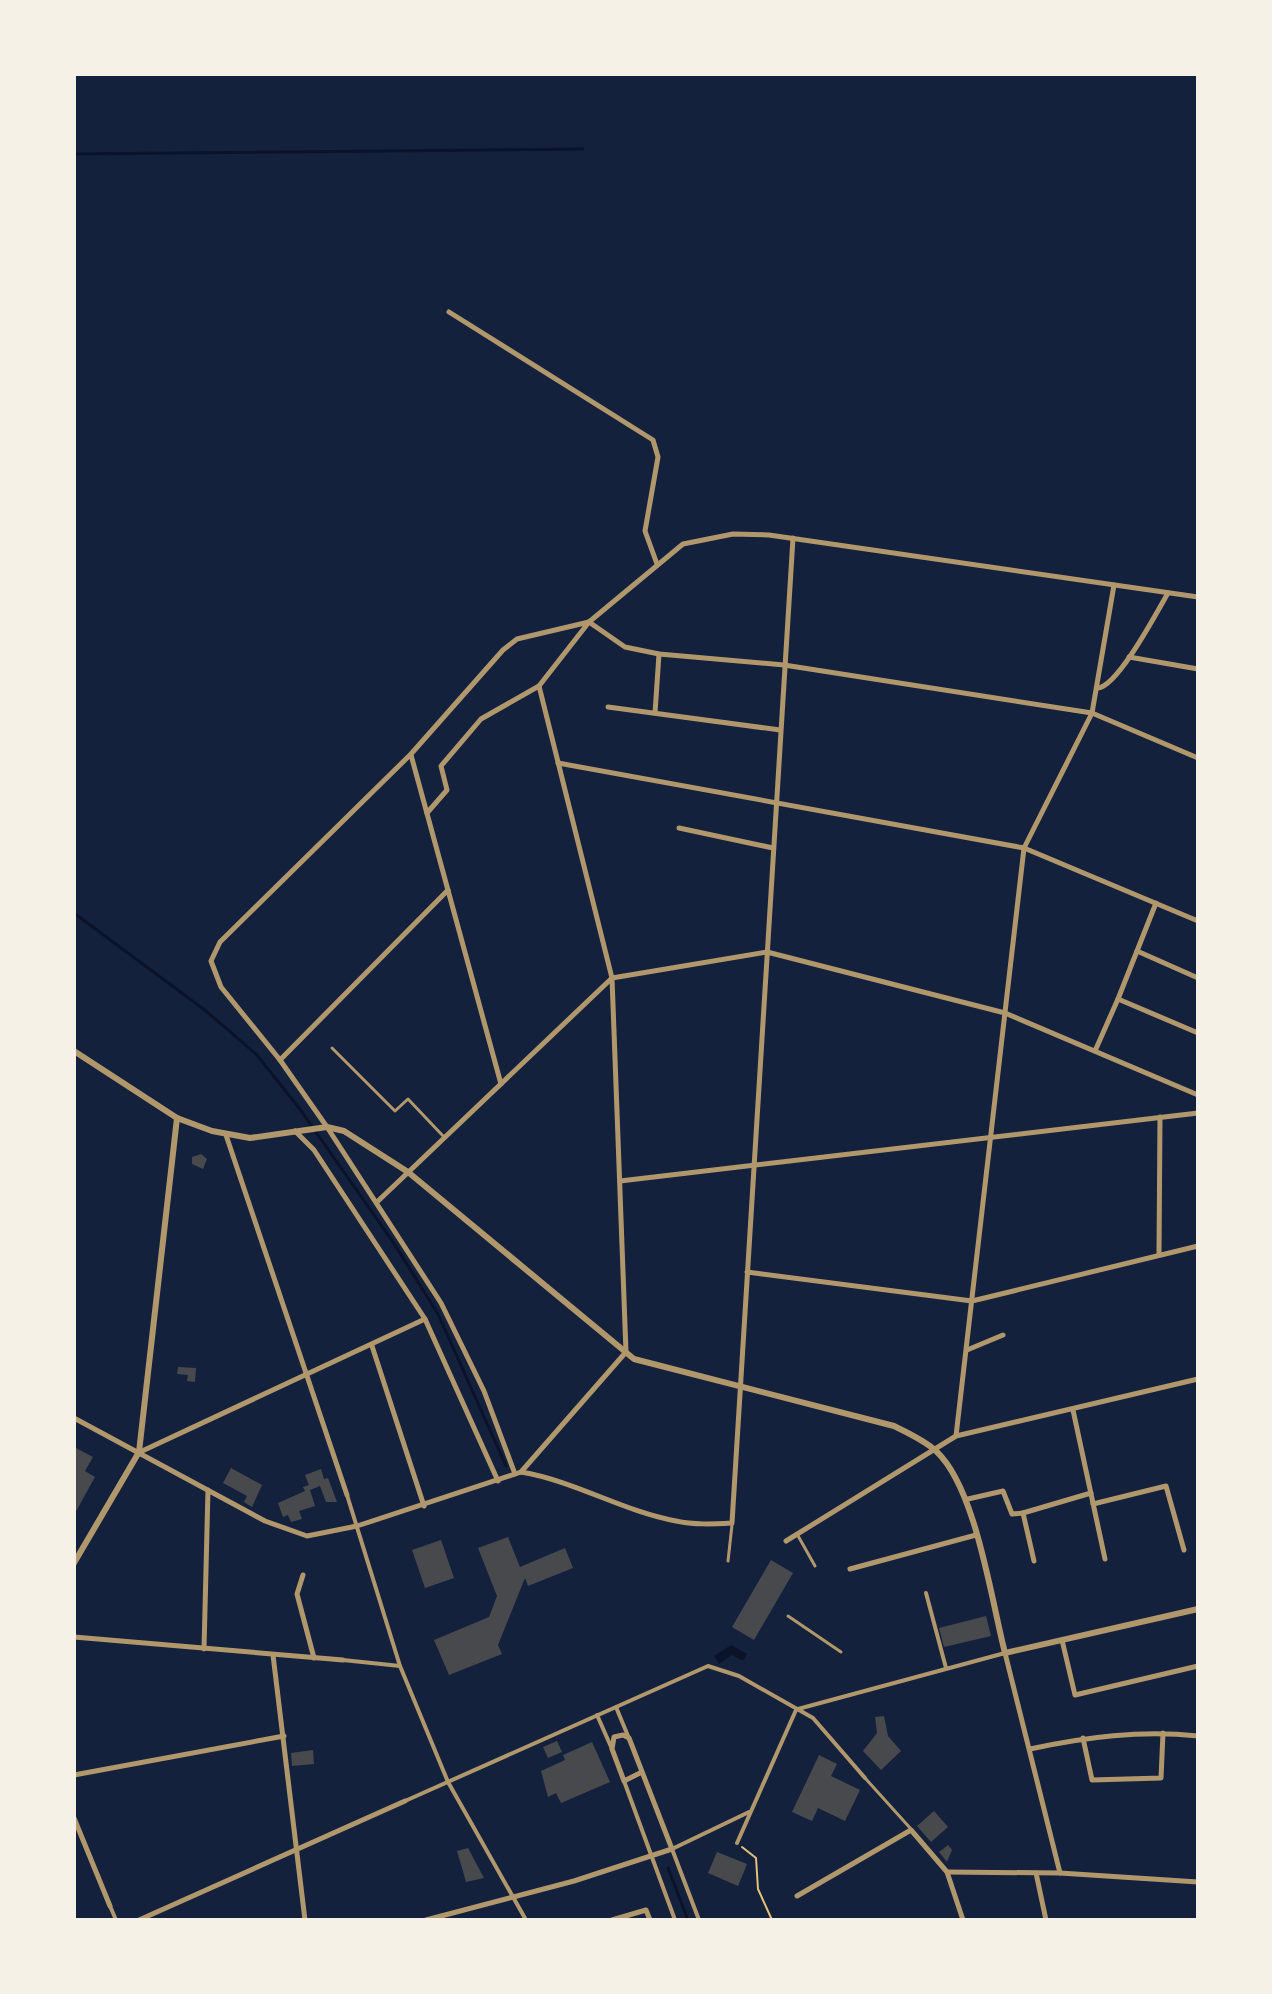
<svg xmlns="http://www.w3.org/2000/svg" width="1272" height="1994" font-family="Bitter,serif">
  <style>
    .water { fill: #0b132b }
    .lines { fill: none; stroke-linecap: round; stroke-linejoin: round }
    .stream { stroke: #0b132b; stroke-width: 3 }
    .building { fill: #48494c }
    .path { stroke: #e5c07b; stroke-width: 2 }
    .service { stroke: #b1986c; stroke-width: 3 }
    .pedestrian { stroke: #b1986c; stroke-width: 4 }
    .minor { stroke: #b1986c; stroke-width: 5 }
    .tertiary { stroke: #b1986c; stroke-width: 6 }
  </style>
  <rect width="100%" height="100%" fill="#14213d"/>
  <polygon class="water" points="731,1645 747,1654 743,1661 732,1655 719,1664 714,1656"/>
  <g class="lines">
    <g class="stream">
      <polyline points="74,154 583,149"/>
      <polyline points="74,913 206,1011 257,1055 299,1108 393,1242 438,1314 506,1466"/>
      <polyline points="668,1868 688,1920"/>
    </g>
  </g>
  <g class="building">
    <polygon points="201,1154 207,1159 203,1169 192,1164 192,1157"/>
    <polygon points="178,1367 196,1368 195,1382 187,1381 188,1375 177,1374"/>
    <polygon points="74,1447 93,1457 85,1471 95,1477 74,1515"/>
    <polygon points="231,1468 262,1485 252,1507 244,1502 247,1496 223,1483"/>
    <polygon points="321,1469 324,1479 328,1478 337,1502 326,1502 320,1486 310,1490 315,1506 299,1511 302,1519 291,1522 288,1515 283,1517 278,1503 305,1491 303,1487 309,1485 305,1475"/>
    <polygon points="508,1537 520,1567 565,1548 573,1568 528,1586 525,1578 498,1645 502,1654 449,1675 434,1640 489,1617 497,1596 478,1548"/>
    <polygon points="441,1540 454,1578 425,1588 412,1550"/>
    <polygon points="771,1560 793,1573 754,1640 732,1627"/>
    <polygon points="986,1616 991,1636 944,1647 939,1628"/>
    <polygon points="884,1716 888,1736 901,1751 881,1770 863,1751 877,1733 875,1717"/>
    <polygon points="557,1741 562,1752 548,1758 543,1747"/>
    <polygon points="592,1742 610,1782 561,1803 556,1793 548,1797 541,1771 565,1760 563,1755"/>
    <polygon points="313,1750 314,1764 292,1766 291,1753"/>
    <polygon points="819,1755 837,1764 831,1776 860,1790 845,1821 818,1808 812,1821 792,1812"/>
    <polygon points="934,1811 948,1827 931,1842 917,1826"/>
    <polygon points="948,1845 952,1850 947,1862 939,1852"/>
    <polygon points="468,1848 484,1878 466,1882 457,1851"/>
    <polygon points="717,1852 747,1864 738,1886 708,1873"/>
  </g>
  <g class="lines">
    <polyline class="path" points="742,1847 756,1858 758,1889 772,1920"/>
    <g class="service">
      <polyline points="332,1048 395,1111 408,1099 444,1137"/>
      <polyline points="797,1534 815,1566"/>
      <polyline points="728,1561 732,1525"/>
      <polyline points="788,1616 841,1652"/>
      <polyline points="865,1778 911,1829"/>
    </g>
    <g class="pedestrian">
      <polyline points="347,1495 400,1666 448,1782 526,1920"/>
      <polyline points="926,1593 946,1668"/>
      <polyline points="343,1660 400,1666"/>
      <polyline points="616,1707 628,1736"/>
      <polyline points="798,1709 1005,1653"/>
      <polyline points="597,1715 612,1749"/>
      <polyline points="624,1781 675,1920"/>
      <polyline points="405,1801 708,1666 739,1676 813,1718 865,1778"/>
      <polyline points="737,1843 796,1710"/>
      <polyline points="110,1906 116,1920"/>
      <polyline points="699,1920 672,1849 749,1812"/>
    </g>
    <g class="minor">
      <polyline points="449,312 653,440 658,457 645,531 657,564"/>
      <polyline points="589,622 625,647 659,654 784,665 1092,713 1198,758"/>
      <polyline points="1129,657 1198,669"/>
      <path d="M 1098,688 C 1118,686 1157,612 1168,593"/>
      <polyline points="608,707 780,730"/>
      <polyline points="655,713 659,654"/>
      <polyline points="411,755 501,1084"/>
      <polyline points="558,763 1024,848 1198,921"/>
      <polyline points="427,813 447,790 441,766 481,719 539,686 589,622 683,544 733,534 769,535 1198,597"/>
      <polyline points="679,828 773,848"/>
      <polyline points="1156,903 1118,999 1198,1033"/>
      <polyline points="1137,951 1198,978"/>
      <polyline points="1095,1051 1118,999"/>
      <polyline points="280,1060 448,890"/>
      <polyline points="295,1131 314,1150 425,1319 498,1481"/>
      <polyline points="226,1135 347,1495"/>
      <polyline points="620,1181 1198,1113"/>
      <polyline points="377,1202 612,978 767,952 1005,1013 1198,1095"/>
      <polyline points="1159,1254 1160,1117"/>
      <polyline points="747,1272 972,1301 1198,1246"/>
      <polyline points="372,1346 424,1506"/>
      <polyline points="967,1350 1003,1335"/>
      <polyline points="1073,1410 1105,1559"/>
      <path d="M 74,1418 L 265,1521 L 307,1536 L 357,1526 L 521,1472 C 575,1481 622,1511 676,1521 C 694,1525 713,1524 732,1523 L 793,538"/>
      <polyline points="956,1436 1024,848 1092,713 1114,585"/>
      <polyline points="140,1452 425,1319"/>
      <polyline points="521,1472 626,1352 612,978 539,686"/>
      <polyline points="515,1474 484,1391 441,1303 327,1127 280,1060 221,987 211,961 220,942 411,754 503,650 517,639 589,622"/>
      <polyline points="968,1499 1003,1491 1012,1514 1023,1513"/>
      <polyline points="1093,1504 1166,1486 1184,1550"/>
      <polyline points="786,1541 956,1436 1198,1379"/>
      <polyline points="1034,1561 1023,1513 1091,1493"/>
      <polyline points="850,1569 976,1535"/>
      <polyline points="303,1575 297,1594 314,1658"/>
      <polyline points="74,1637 343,1660"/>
      <polyline points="1062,1640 1075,1695 1198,1666"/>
      <polyline points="204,1649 208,1490"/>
      <polyline points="1005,1653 1060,1873"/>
      <polyline points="273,1655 305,1920"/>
      <polyline points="1083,1738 1092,1780 1161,1778 1163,1733"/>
      <path d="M 1030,1749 C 1086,1737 1140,1730 1198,1736"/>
      <polyline points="74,1775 284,1736"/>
      <polyline points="74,1818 110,1906"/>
      <polyline points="947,1872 1060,1873 1198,1882"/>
      <polyline points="1036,1873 1046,1920"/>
      <polyline points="797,1896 911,1830 947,1872 963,1920"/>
      <polyline points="139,1920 405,1801"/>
      <polyline points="426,1920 574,1881 672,1849 629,1738 623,1735 614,1737 612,1749 624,1781 642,1772"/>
      <polyline points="612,1920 646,1910 650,1920"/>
    </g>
    <g class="tertiary">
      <path d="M 74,1051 L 177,1118 L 212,1131 L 250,1138 L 327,1127 L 344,1131 L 408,1172 L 634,1359 L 894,1426 C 908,1433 924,1440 936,1451 C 976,1488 991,1599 1005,1653 L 1198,1609"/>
      <polyline points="74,1563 139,1452 177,1118"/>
    </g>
  </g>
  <rect width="1272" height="1994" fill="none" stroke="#f6f1e7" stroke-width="152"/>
</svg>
